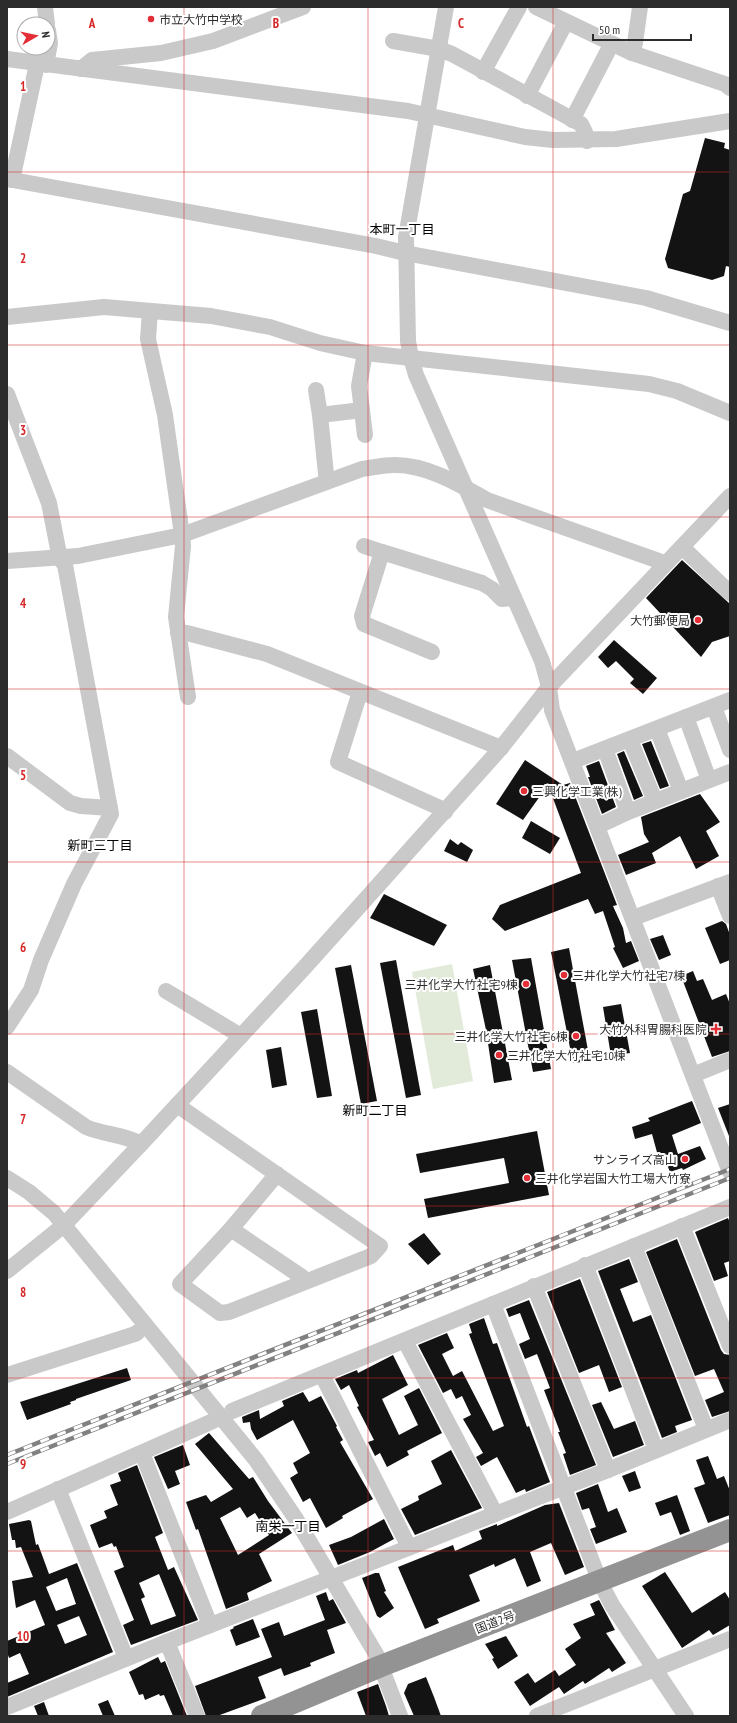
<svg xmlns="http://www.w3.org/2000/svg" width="737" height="1723" font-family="'PT Sans Narrow','Noto Sans JP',sans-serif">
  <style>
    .green { fill: #e2ead9 }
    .building { fill: #131313; fill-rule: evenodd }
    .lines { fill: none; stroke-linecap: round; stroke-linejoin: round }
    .minor { stroke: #c9c9c9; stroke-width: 16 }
    .highway { stroke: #939393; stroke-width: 22 }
    .rail-casing { stroke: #818181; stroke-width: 4.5 }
    .rail { stroke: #fff; stroke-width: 3; stroke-dasharray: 9; stroke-linecap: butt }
    .grid { fill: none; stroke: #d62828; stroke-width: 1; stroke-opacity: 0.55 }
    .poi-dot { fill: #e32e38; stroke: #fff; stroke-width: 1.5 }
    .labels { text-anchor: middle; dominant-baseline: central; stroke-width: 4; stroke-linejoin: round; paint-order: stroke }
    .poi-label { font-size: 12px; fill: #2c2c2c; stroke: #fff; text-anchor: start }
    .street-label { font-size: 12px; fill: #2c2c2c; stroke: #fff }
    .neighbourhood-label { font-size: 13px; fill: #000; stroke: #fff }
    .grid-label { font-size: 13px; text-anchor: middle; font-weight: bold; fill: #d62828; stroke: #fff; stroke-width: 4; stroke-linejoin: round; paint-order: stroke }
  </style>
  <rect width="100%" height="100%" fill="#fff"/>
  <polygon class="green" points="452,964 473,1081 433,1089 412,972"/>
  <g class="building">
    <polygon points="705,138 725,143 724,148 730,150 730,267 726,266 724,276 712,280 668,268 665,259 683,194 690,191"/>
    <polygon points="682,560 730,604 730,636 712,642 701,657 646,598"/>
    <polygon points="614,640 657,678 643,694 630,683 634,679 616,661 608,668 598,657"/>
    <polygon points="651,741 669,786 660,789 642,744"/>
    <polygon points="624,751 643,796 634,800 617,754"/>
    <polygon points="525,760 563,785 570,783 617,905 613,906 623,928 626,943 631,941 639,961 623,968 613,948 615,947 603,911 595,914 588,899 505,931 492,919 500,905 581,873 548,785 523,820 496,804"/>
    <polygon points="599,761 616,807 602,814 588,777 590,777 586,766"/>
    <polygon points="700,794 720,822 706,831 719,856 696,869 680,836 652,853 656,863 626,875 618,855 649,842 644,834 641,817"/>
    <polygon points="531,821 560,838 550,854 522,838"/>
    <polygon points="450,839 458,845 461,842 473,850 467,862 444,851"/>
    <polygon points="384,894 447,925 434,946 370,918"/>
    <polygon points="722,921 726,924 730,935 730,960 720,964 705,928"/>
    <polygon points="663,935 671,955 659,960 650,939"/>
    <polygon points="569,948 590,1061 573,1063 551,952"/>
    <polygon points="531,958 551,1069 533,1072 512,960"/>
    <polygon points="396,960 421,1095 406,1098 380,963"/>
    <polygon points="351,965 377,1101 361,1104 335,968"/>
    <polygon points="490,965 512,1080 494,1083 486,1030 473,969"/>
    <polygon points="693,971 697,981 703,979 712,1000 726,994 730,1004 730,1051 712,1057 681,976"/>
    <polygon points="621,1004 630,1053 611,1056 603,1007"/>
    <polygon points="317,1009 332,1096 317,1098 301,1012"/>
    <polygon points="281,1047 287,1085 272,1088 266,1050"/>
    <polygon points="692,1101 701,1123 672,1135 678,1154 700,1146 706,1159 683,1170 682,1168 670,1172 663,1155 658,1156 652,1134 635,1139 632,1127 650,1121 648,1118"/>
    <polygon points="730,1104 730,1136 729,1136 718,1108"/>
    <polygon points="537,1131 549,1195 428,1218 424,1199 509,1183 504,1158 420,1173 416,1154"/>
    <polygon points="728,1218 730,1223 730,1261 724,1263 728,1276 714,1281 695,1232"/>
    <polygon points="424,1233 441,1254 428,1265 408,1244"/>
    <polygon points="677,1239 721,1350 724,1354 730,1355 730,1411 712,1417 705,1400 724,1392 714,1369 695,1376 646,1252"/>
    <polygon points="629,1259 638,1282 620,1289 633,1322 651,1315 692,1420 675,1426 677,1432 662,1438 598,1271"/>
    <polygon points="580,1279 622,1387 609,1392 599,1365 579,1373 547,1292"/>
    <polygon points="529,1300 596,1465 570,1475 563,1454 566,1453 558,1432 560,1432 544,1390 550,1388 537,1354 525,1359 519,1344 530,1339 520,1313 509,1317 506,1309"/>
    <polygon points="484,1318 493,1344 497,1343 527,1427 529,1426 550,1482 526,1492 525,1489 516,1493 497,1457 481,1466 476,1457 483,1453 463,1419 471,1415 462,1396 456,1399 451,1389 443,1393 418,1345 447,1333 454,1348 442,1354 453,1376 462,1371 493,1431 504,1426 469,1334 472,1333 469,1324"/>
    <polygon points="393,1355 408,1385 382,1399 399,1435 418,1425 404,1396 419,1388 442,1433 407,1451 409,1455 387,1467 380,1453 375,1456 368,1442 374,1440 357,1407 359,1406 349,1385 341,1390 335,1379 357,1370 358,1373"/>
    <polygon points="127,1368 131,1380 76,1399 76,1400 70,1402 71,1404 27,1420 20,1402"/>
    <polygon points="303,1392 309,1402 321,1396 337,1426 336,1427 343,1440 340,1442 373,1499 342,1516 343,1518 326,1528 310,1498 303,1502 290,1478 298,1473 293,1463 310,1453 293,1420 257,1440 251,1429 250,1422 243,1423 242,1417 259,1410 260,1419 284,1406 282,1401"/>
    <polygon points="601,1402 614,1429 635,1421 644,1445 613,1457 592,1405"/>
    <path d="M 209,1433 L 249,1479 L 253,1477 L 268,1501 L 292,1533 L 259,1554 L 272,1581 L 247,1593 L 249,1600 L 226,1609 L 198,1529 L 196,1530 L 186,1502 L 206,1495 L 211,1502 L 233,1489 L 195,1444 ZM 240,1507 L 247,1518 L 255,1513 L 269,1535 L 238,1555 L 220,1518 Z"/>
    <polygon points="183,1445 190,1465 175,1471 180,1484 168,1489 154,1457"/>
    <polygon points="451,1450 482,1508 415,1535 401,1509 419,1500 418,1496 442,1484 431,1461"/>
    <polygon points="708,1456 717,1479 724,1476 730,1491 730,1515 708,1523 694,1488 705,1484 696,1460"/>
    <path d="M 137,1465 L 163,1533 L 155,1537 L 168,1570 L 174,1567 L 198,1620 L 131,1645 L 123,1625 L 134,1620 L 114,1571 L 124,1567 L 116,1546 L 114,1547 L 112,1543 L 99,1548 L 90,1525 L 107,1518 L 104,1511 L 118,1505 L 110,1485 L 121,1481 L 118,1473 ZM 159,1574 L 176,1616 L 151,1625 L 141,1599 L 145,1597 L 139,1583 Z"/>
    <polygon points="635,1471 641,1488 629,1492 622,1476"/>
    <polygon points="598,1484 608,1512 617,1508 627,1532 596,1544 590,1529 596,1527 589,1508 582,1510 576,1493"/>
    <polygon points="677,1495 690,1531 680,1535 671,1512 660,1516 655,1503"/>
    <polygon points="559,1503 584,1567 565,1575 551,1543 530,1552 541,1581 527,1587 515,1558 495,1567 494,1564 469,1575 480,1601 437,1619 439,1623 425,1629 398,1567 453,1545 455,1551 482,1539 479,1531 497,1524 497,1526 545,1505"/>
    <polygon points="384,1519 394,1539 370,1552 338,1565 329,1545 351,1537"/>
    <path d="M 29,1520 L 31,1521 L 36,1545 L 38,1544 L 49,1574 L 77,1563 L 113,1652 L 7,1697 L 7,1683 L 29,1674 L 20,1653 L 9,1658 L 7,1652 L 7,1641 L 45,1625 L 35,1600 L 16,1608 L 12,1581 L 33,1577 L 21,1547 L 16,1548 L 15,1540 L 12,1540 L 9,1524 ZM 67,1578 L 76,1604 L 56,1611 L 46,1587 ZM 79,1616 L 87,1635 L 65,1644 L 57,1625 Z"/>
    <polygon points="665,1572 692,1613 725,1592 730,1600 730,1625 713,1635 709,1630 682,1648 642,1586"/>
    <polygon points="375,1573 379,1573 386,1591 384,1592 394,1608 380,1618 377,1616 362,1578"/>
    <polygon points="326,1592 329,1601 333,1599 346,1623 327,1630 335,1653 310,1663 311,1666 284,1676 281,1668 258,1677 266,1698 217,1716 206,1716 195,1686 272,1657 261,1629 279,1622 284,1636 325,1620 316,1596"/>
    <polygon points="599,1600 615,1630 606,1633 626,1663 612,1672 609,1668 585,1684 583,1681 564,1694 559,1687 530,1706 514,1682 528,1673 535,1683 555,1670 559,1676 576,1665 565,1649 581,1638 573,1624 595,1615 590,1604"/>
    <polygon points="253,1619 260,1637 236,1646 230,1630 234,1628 233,1627"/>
    <polygon points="506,1636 518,1656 498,1669 492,1659 494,1658 485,1644"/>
    <polygon points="158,1657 161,1663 165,1661 187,1716 173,1716 164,1695 160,1696 159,1694 145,1700 143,1694 139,1695 129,1672"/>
    <polygon points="426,1677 434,1697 441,1716 414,1716 404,1693 408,1684"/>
    <polygon points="378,1684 386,1706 389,1716 366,1716 357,1692"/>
    <polygon points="108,1700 115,1716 103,1716 98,1704"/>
    <polygon points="44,1702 49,1716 38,1716 34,1706"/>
  </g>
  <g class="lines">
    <g class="minor">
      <polyline points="45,7 47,24"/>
      <polyline points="446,7 406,237 408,341 411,358 416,375 542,661 549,687 552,710 730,1172"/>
      <polyline points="536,7 632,53 725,84 730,88"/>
      <polyline points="393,41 439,49 452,54 581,124 585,132 587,141"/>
      <polyline points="632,53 635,43 640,7"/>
      <polyline points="7,59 408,111 525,137 553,140 616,139 730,121"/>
      <polyline points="46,65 50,43 48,30"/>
      <polyline points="81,69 92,60 161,53 213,41 303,7"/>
      <polyline points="483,72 519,7"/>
      <polyline points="527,96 566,22"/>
      <polyline points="572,120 611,45"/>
      <polyline points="7,179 376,246 405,253 646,298 730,323"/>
      <polyline points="12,180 37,64"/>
      <polyline points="150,311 148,339 165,415 182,535 183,546 176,617 188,697"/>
      <polyline points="7,317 104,307 211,316 270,327 320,343 365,353 649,384 677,391 730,413"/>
      <polyline points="316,390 320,415 362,410"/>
      <polyline points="7,394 49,503 60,559 65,565 111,814 74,884 41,960 31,990 7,1027"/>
      <polyline points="320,415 326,474 328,481"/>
      <polyline points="365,435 359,386 365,353"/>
      <polyline points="364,546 382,552 362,616 364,624 432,652"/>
      <polyline points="682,547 730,593"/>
      <polyline points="382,552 482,583 492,589 502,599 513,598"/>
      <path d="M 7,561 L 78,556 L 182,535 L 362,469 C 372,468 383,465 393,465 C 426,464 459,484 487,500 L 659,561 L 664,565"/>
      <polyline points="178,633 187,633 267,654 501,748"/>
      <polyline points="360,692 338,762 440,808 445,812"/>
      <polyline points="714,707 730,750"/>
      <polyline points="686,717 709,780"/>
      <polyline points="657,729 681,791"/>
      <polyline points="630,740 655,801"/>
      <polyline points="605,749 628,812"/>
      <polyline points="7,756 70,803 81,806 110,808"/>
      <polyline points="573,761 730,700"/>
      <polyline points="598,826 628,812 730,772"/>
      <polyline points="718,886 730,916"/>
      <polyline points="633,918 730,882"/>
      <polyline points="166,991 241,1036"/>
      <path d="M 7,1072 L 86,1127 C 104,1135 124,1134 141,1144"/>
      <polyline points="693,1075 730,1060"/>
      <polyline points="177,1105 380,1246 371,1256 229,1312 220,1313 180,1284 231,1229 277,1174"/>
      <polyline points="7,1178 29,1192 54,1213 256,1460 296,1519 376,1654 400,1716"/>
      <polyline points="682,1226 730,1346"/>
      <polyline points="231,1229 302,1277 303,1282"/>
      <polyline points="634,1246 706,1429"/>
      <polyline points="585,1265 656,1450"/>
      <polyline points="7,1271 64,1225 141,1144 304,968 501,748 549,687 730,496"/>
      <polyline points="534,1286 608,1470"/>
      <polyline points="493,1304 600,1582 612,1605 686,1716"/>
      <polyline points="405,1341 495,1513"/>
      <polyline points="7,1375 135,1334 138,1332"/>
      <polyline points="322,1375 409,1547"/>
      <polyline points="232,1411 730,1207"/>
      <polyline points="142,1453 210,1625"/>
      <polyline points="58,1489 126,1658"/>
      <polyline points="7,1512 213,1421"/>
      <polyline points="167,1642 197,1716"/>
      <polyline points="7,1707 167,1642 608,1470 730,1420"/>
      <polyline points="537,1716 730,1639"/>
    </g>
    <polyline class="highway" points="262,1716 381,1666 730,1530"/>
    <defs>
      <g id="rail">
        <polyline points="7,1455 730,1169"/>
        <polyline points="7,1464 730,1178"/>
      </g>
    </defs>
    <use href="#rail" class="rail-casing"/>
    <use href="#rail" class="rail"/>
  </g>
  <path class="grid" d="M 184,7 L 184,1716M 368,7 L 368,1716M 553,7 L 553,1716M 7,172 L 730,172M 7,345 L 730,345M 7,517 L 730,517M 7,689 L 730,689M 7,862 L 730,862M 7,1034 L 730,1034M 7,1206 L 730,1206M 7,1378 L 730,1378M 7,1551 L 730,1551"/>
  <g class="poi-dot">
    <circle cx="151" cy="19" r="4"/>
    <circle cx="698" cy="620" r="4"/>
    <circle cx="524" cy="791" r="4"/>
    <circle cx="564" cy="975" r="4"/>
    <circle cx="526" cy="984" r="4"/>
    <path d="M714 1023h4v4h4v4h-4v4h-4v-4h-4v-4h4z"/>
    <circle cx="576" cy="1036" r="4"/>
    <circle cx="499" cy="1055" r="4"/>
    <circle cx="685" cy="1159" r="4"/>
    <circle cx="527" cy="1178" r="4"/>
  </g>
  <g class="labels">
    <g class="poi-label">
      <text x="159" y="19">市立大竹中学校</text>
      <text x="690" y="620" text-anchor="end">大竹郵便局</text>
      <text x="532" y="791">三興化学工業(株)</text>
      <text x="572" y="975">三井化学大竹社宅7棟</text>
      <text x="518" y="984" text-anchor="end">三井化学大竹社宅9棟</text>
      <text x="707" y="1029" text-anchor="end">大竹外科胃腸科医院</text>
      <text x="568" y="1036" text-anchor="end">三井化学大竹社宅6棟</text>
      <text x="507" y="1055">三井化学大竹社宅10棟</text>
      <text x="677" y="1159" text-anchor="end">サンライズ高山</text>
      <text x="535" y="1178">三井化学岩国大竹工場大竹寮</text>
    </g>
    <g class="street-label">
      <text transform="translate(495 1622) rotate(-21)">国道2号</text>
    </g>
    <g class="neighbourhood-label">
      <text x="402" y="229">本町一丁目</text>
      <text x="100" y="845">新町三丁目</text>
      <text x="375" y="1110">新町二丁目</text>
      <text x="288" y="1526">南栄一丁目</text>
    </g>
  </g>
  <g class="grid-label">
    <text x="92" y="28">A</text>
    <text x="276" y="28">B</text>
    <text x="461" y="28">C</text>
    <text x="23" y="91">1</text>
    <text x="23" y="263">2</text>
    <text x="23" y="435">3</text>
    <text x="23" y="608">4</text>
    <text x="23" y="780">5</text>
    <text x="23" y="952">6</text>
    <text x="23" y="1124">7</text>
    <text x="23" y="1297">8</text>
    <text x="23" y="1469">9</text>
    <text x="23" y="1641">10</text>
  </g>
  <rect width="737" height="1723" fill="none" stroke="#2c2c2c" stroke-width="16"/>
  <g transform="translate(36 36) rotate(81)"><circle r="19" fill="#ffffff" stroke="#ababab"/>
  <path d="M0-3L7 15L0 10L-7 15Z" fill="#e32e38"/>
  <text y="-6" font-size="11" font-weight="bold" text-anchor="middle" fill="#2c2c2c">N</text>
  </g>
  <path d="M593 34v6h98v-6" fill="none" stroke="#2c2c2c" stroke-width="2"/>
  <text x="599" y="34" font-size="12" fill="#2c2c2c" stroke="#ffffff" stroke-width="3" paint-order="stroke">50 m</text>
</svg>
